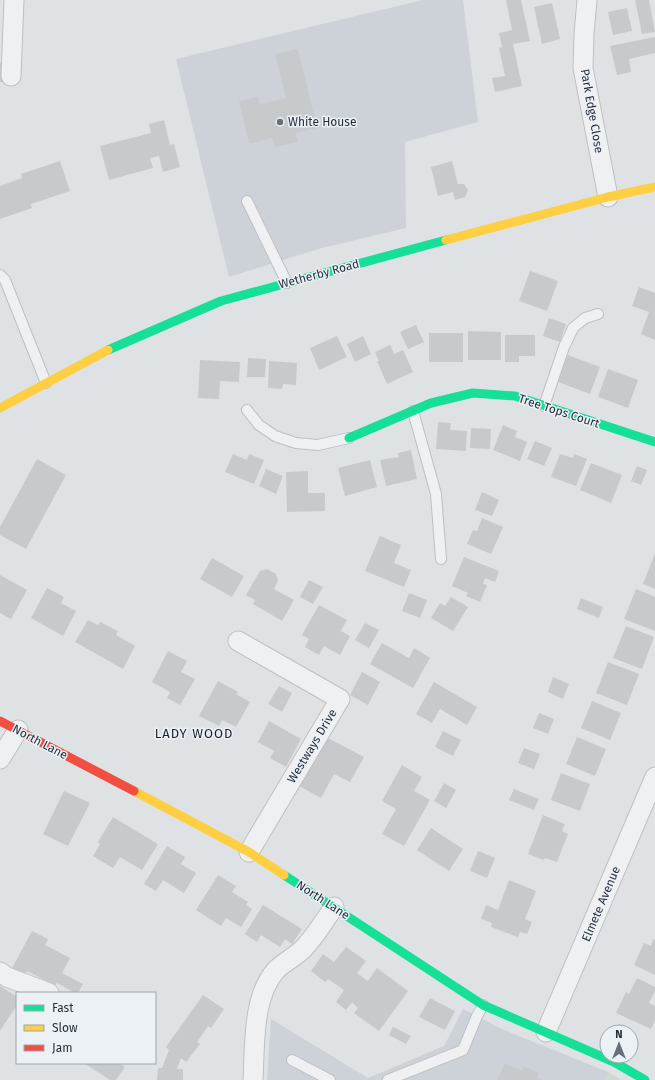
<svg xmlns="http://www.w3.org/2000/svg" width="655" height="1080" font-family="'Fira Sans',sans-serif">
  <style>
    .built { fill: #cdd2d8 }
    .green { fill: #d0d9d0 }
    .building { fill: #c7cacd }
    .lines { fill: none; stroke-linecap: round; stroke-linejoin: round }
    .lane-casing { stroke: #bdc0c3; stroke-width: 12 }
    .street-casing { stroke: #bdc0c3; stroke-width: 21 }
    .lane { stroke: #eff0f2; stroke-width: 10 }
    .street { stroke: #eff0f2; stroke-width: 19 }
    .fast { stroke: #16e098; stroke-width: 9 }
    .slow { stroke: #ffcf43; stroke-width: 9 }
    .jam { stroke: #f24e42; stroke-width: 9 }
    .poi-dot { fill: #676f78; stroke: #ecf1f5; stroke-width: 1.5 }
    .labels { text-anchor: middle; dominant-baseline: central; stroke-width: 3; stroke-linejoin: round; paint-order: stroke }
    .street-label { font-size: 12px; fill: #26313e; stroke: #ecf1f5 }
    .poi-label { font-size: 12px; fill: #26313e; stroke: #ecf1f5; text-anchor: start }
    .neighbourhood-label { font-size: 13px; letter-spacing: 1px; fill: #18222f; stroke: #ecf1f5 }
  </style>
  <rect width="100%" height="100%" fill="#dfe2e5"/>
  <g class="built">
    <polygon points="423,0 463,0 478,122 405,142 406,228 318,249 229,277 176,59"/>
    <polygon points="463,1009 502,1029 608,1072 621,1080 267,1080 271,1019 368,1078 444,1046"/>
  </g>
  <polygon class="green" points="608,1072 621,1080 604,1080"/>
  <g class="building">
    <polygon points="506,0 521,0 530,41 513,44 522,86 495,92 492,78 505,76 499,48 502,47 499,33 512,30"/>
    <polygon points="635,0 649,0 655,32 642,34"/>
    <polygon points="552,3 560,39 542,44 534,7"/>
    <polygon points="627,8 632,31 613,35 608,12"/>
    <polygon points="655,37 655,53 629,59 631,72 617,75 610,46"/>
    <polygon points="298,49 317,128 296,133 298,142 274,147 272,138 249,144 239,101 258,97 260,104 286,98 275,54"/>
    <rect x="0" y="63" width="3" height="19"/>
    <polygon points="164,120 170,145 174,144 180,167 163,172 159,156 150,158 153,168 109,180 100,146 151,133 149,124"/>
    <polygon points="60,161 70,191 31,204 32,208 0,219 0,186 22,178 21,174"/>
    <polygon points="452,161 458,184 464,184 468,190 465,197 455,200 453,192 438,196 431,167"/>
    <polygon points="530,271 558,281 547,311 519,301"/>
    <polygon points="639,287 655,293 655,340 641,334 649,312 632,306"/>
    <polygon points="549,318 566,324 560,342 543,336"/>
    <polygon points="416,325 424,342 408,349 400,332"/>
    <polygon points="468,331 501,332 501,360 468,360"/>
    <rect x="429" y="333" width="34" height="29"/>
    <polygon points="505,335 535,335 535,356 519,356 519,362 505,362"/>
    <polygon points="337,336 347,357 319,370 310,348"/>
    <polygon points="363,336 371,354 355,362 347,344"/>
    <polygon points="390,345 394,354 403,350 413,372 387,384 377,361 379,361 375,352"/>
    <polygon points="568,355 600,367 590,394 558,382"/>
    <polygon points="248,358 266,359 265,377 247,377"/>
    <polygon points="200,360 240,362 239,382 220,381 219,399 198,398"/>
    <polygon points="269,361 297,363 296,385 283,384 282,389 268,388"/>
    <polygon points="608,369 638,380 628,408 598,397"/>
    <polygon points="438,422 451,423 450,430 467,431 466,451 436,449"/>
    <polygon points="503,425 517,431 515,437 527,442 520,461 493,450"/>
    <polygon points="471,428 491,429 490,449 470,448"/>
    <polygon points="535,441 552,448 544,466 527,459"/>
    <polygon points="411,450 417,479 386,486 380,460 399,457 398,453"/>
    <polygon points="233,454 247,460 249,454 264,460 254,484 225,472"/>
    <polygon points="560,454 573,458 574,454 587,459 576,486 551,477"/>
    <polygon points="37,459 66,475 26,549 0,535 0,527"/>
    <polygon points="370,460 377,487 345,496 338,468"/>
    <polygon points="591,463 622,475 611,503 580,490"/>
    <polygon points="637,466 647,470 641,485 631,481"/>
    <polygon points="266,469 283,476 276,494 259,486"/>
    <polygon points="308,471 308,493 325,493 325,511 287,512 286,472"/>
    <polygon points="482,492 499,500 492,516 475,510"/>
    <polygon points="482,518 503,527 491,554 467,544 473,530 477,531"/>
    <polygon points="380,536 401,545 394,563 411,570 404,587 365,571"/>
    <polygon points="655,553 655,589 643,584"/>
    <polygon points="464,557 499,571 495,582 485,578 483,584 487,585 480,602 466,596 468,593 452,586"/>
    <polygon points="212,558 244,576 232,597 200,579"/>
    <polygon points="267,569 276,574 278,581 274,589 294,600 282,621 253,604 255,600 246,595 260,571"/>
    <polygon points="0,575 27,590 11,619 0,613"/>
    <polygon points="309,580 323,587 313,604 300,597"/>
    <polygon points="47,588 64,597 61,603 76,611 63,636 31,618"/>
    <polygon points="636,589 655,597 655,631 624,619"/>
    <polygon points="409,593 427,600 420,618 402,611"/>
    <polygon points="451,597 468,607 453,631 431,618 440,603 445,606"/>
    <polygon points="581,598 603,607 599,618 577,609"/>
    <polygon points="319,605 347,620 341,631 350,636 340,655 324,646 319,655 305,647 309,639 302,635"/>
    <polygon points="88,620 98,625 100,622 118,631 116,635 135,646 123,669 75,642"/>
    <polygon points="365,623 379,630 369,648 355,640"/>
    <polygon points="626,626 654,637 642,669 613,658"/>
    <polygon points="382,643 409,658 414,648 430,658 413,688 370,664"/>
    <polygon points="168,651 187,661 181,672 195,679 180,705 167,698 170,692 152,682"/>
    <polygon points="608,662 639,674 627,705 596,693"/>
    <polygon points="362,672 380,682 368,705 350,695"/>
    <polygon points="553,677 569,684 563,699 548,692"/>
    <polygon points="218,681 238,692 236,694 250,702 236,727 222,720 219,726 199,716"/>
    <polygon points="434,682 477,707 467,725 440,709 432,723 416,714"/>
    <polygon points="279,686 292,693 282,712 268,704"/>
    <polygon points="592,701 621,713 610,740 581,728"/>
    <polygon points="539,713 554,719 548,734 533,728"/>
    <polygon points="269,721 301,739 286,767 270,758 274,751 258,742"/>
    <polygon points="443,731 461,740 453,756 435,747"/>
    <polygon points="326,737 364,757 350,782 334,774 321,798 297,785"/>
    <polygon points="577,737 606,749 595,776 566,764"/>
    <polygon points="524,748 540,754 534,769 518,763"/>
    <polygon points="402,765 422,777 414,791 430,800 404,846 382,834 396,809 382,801"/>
    <polygon points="561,773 590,784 580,811 551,800"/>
    <polygon points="444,783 456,790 446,808 434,801"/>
    <polygon points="514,789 539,799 534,810 509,800"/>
    <polygon points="64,791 90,803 68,846 43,834"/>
    <polygon points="543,815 565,824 562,831 568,834 557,862 545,858 544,860 528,854"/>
    <polygon points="113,817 158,844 142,870 120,857 113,868 93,856 100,844 98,842"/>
    <polygon points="431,828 463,849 449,871 417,850"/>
    <polygon points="167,846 185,857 181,864 196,873 184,893 163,880 156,891 144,884"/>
    <polygon points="478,851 495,858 487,878 470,871"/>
    <polygon points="218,875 236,886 232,892 248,902 246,905 252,909 241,927 226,918 221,926 196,910"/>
    <polygon points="509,880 536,891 525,919 532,922 527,934 520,932 518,937 491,927 492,923 481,919 486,905 498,910"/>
    <polygon points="263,905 302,929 292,944 285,939 280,947 261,935 257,942 245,934"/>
    <polygon points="32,931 48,939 45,945 70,958 62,973 83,984 78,993 75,993 57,983 55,985 27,971 23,979 10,972"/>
    <polygon points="653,939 655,940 655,975 634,965 644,943 651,946"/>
    <polygon points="346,947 366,961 357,973 368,981 377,968 408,991 379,1031 354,1013 358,1008 352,1002 346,1010 336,1002 344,990 328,979 325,982 311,971 323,954 334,962"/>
    <polygon points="637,978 655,987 655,991 649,1003 655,1006 655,1020 651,1029 616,1013 626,992 629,994"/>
    <polygon points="0,986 17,997 17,1005 0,1031"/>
    <polygon points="203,995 224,1009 211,1028 208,1026 197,1042 200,1044 186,1062 181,1058 177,1069 183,1069 183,1080 157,1080 158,1068 162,1068 169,1050 166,1047"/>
    <polygon points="430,998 455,1011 445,1030 419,1017"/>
    <polygon points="393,1027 411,1036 406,1044 389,1035"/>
    <polygon points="84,1063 119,1063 125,1067 116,1080 110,1080"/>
    <polygon points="505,1063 522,1071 524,1066 539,1073 537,1078 542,1080 497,1080"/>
  </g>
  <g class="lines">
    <defs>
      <g id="lane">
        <polyline points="247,201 287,283"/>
        <polyline points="0,275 5,280 46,383"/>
        <polyline points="544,406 564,347 573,328 585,318 598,314"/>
        <polyline points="247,410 259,425 275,436 296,443 318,445 349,438"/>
        <polyline points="413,411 436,494 441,559"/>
        <polyline points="292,1060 330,1080"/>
        <polyline points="388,1080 463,1050 477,1016 483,1005"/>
      </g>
      <g id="street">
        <polyline points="587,0 584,34 583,68 608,197"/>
        <polyline points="11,76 14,0"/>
        <polyline points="238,641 340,699 249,852"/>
        <polyline points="0,759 18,730"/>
        <polyline points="0,972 7,977 49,993"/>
        <polyline points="546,1032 655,777"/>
        <path d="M 253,1080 C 255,1046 252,997 276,970 C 284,962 295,957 303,949 C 315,937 324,921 334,907"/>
      </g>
    </defs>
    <use href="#lane" class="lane-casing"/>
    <use href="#street" class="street-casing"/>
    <use href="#lane" class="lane"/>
    <use href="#street" class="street"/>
    <g class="fast">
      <polyline points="108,350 221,301 446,240"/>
      <polyline points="349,438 431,403 473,393 515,396 655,442"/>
      <polyline points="284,875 483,1005 614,1062 645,1080"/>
    </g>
    <g class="slow">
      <polyline points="446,240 608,197 655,187"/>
      <polyline points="0,408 108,350"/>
      <polyline points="134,791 249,852 284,875"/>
    </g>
    <polyline class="jam" points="0,721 134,791"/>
  </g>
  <circle class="poi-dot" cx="280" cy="122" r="4"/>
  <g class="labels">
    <g class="street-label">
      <text transform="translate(592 111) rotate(80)">Park Edge Close</text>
      <text transform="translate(319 274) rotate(-15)">Wetherby Road</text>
      <text transform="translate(559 411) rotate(18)">Tree Tops Court</text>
      <text transform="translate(40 742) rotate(28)">North Lane</text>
      <text transform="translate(312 746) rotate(-59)">Westways Drive</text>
      <text transform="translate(323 900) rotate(33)">North Lane</text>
      <text transform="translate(601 904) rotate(-67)">Elmete Avenue</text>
    </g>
    <g class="poi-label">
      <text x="288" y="122">White House</text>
    </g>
    <g class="neighbourhood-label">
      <text x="194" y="733">LADY WOOD</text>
    </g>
  </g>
  <rect x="16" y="992" width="140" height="72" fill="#ecf1f5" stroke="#9da4ac"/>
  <rect x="24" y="1005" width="20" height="6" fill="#16e098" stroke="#9da4ac"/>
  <text x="52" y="1012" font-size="12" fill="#26313e">Fast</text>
  <rect x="24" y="1025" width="20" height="6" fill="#ffcf43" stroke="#9da4ac"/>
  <text x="52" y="1032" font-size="12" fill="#26313e">Slow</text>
  <rect x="24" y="1045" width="20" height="6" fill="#f24e42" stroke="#9da4ac"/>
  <text x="52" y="1052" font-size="12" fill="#26313e">Jam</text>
  <g transform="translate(619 1044)"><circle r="19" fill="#ecf1f5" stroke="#9da4ac"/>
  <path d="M0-3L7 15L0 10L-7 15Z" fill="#676f78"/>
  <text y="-6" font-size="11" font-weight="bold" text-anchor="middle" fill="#26313e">N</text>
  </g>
</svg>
